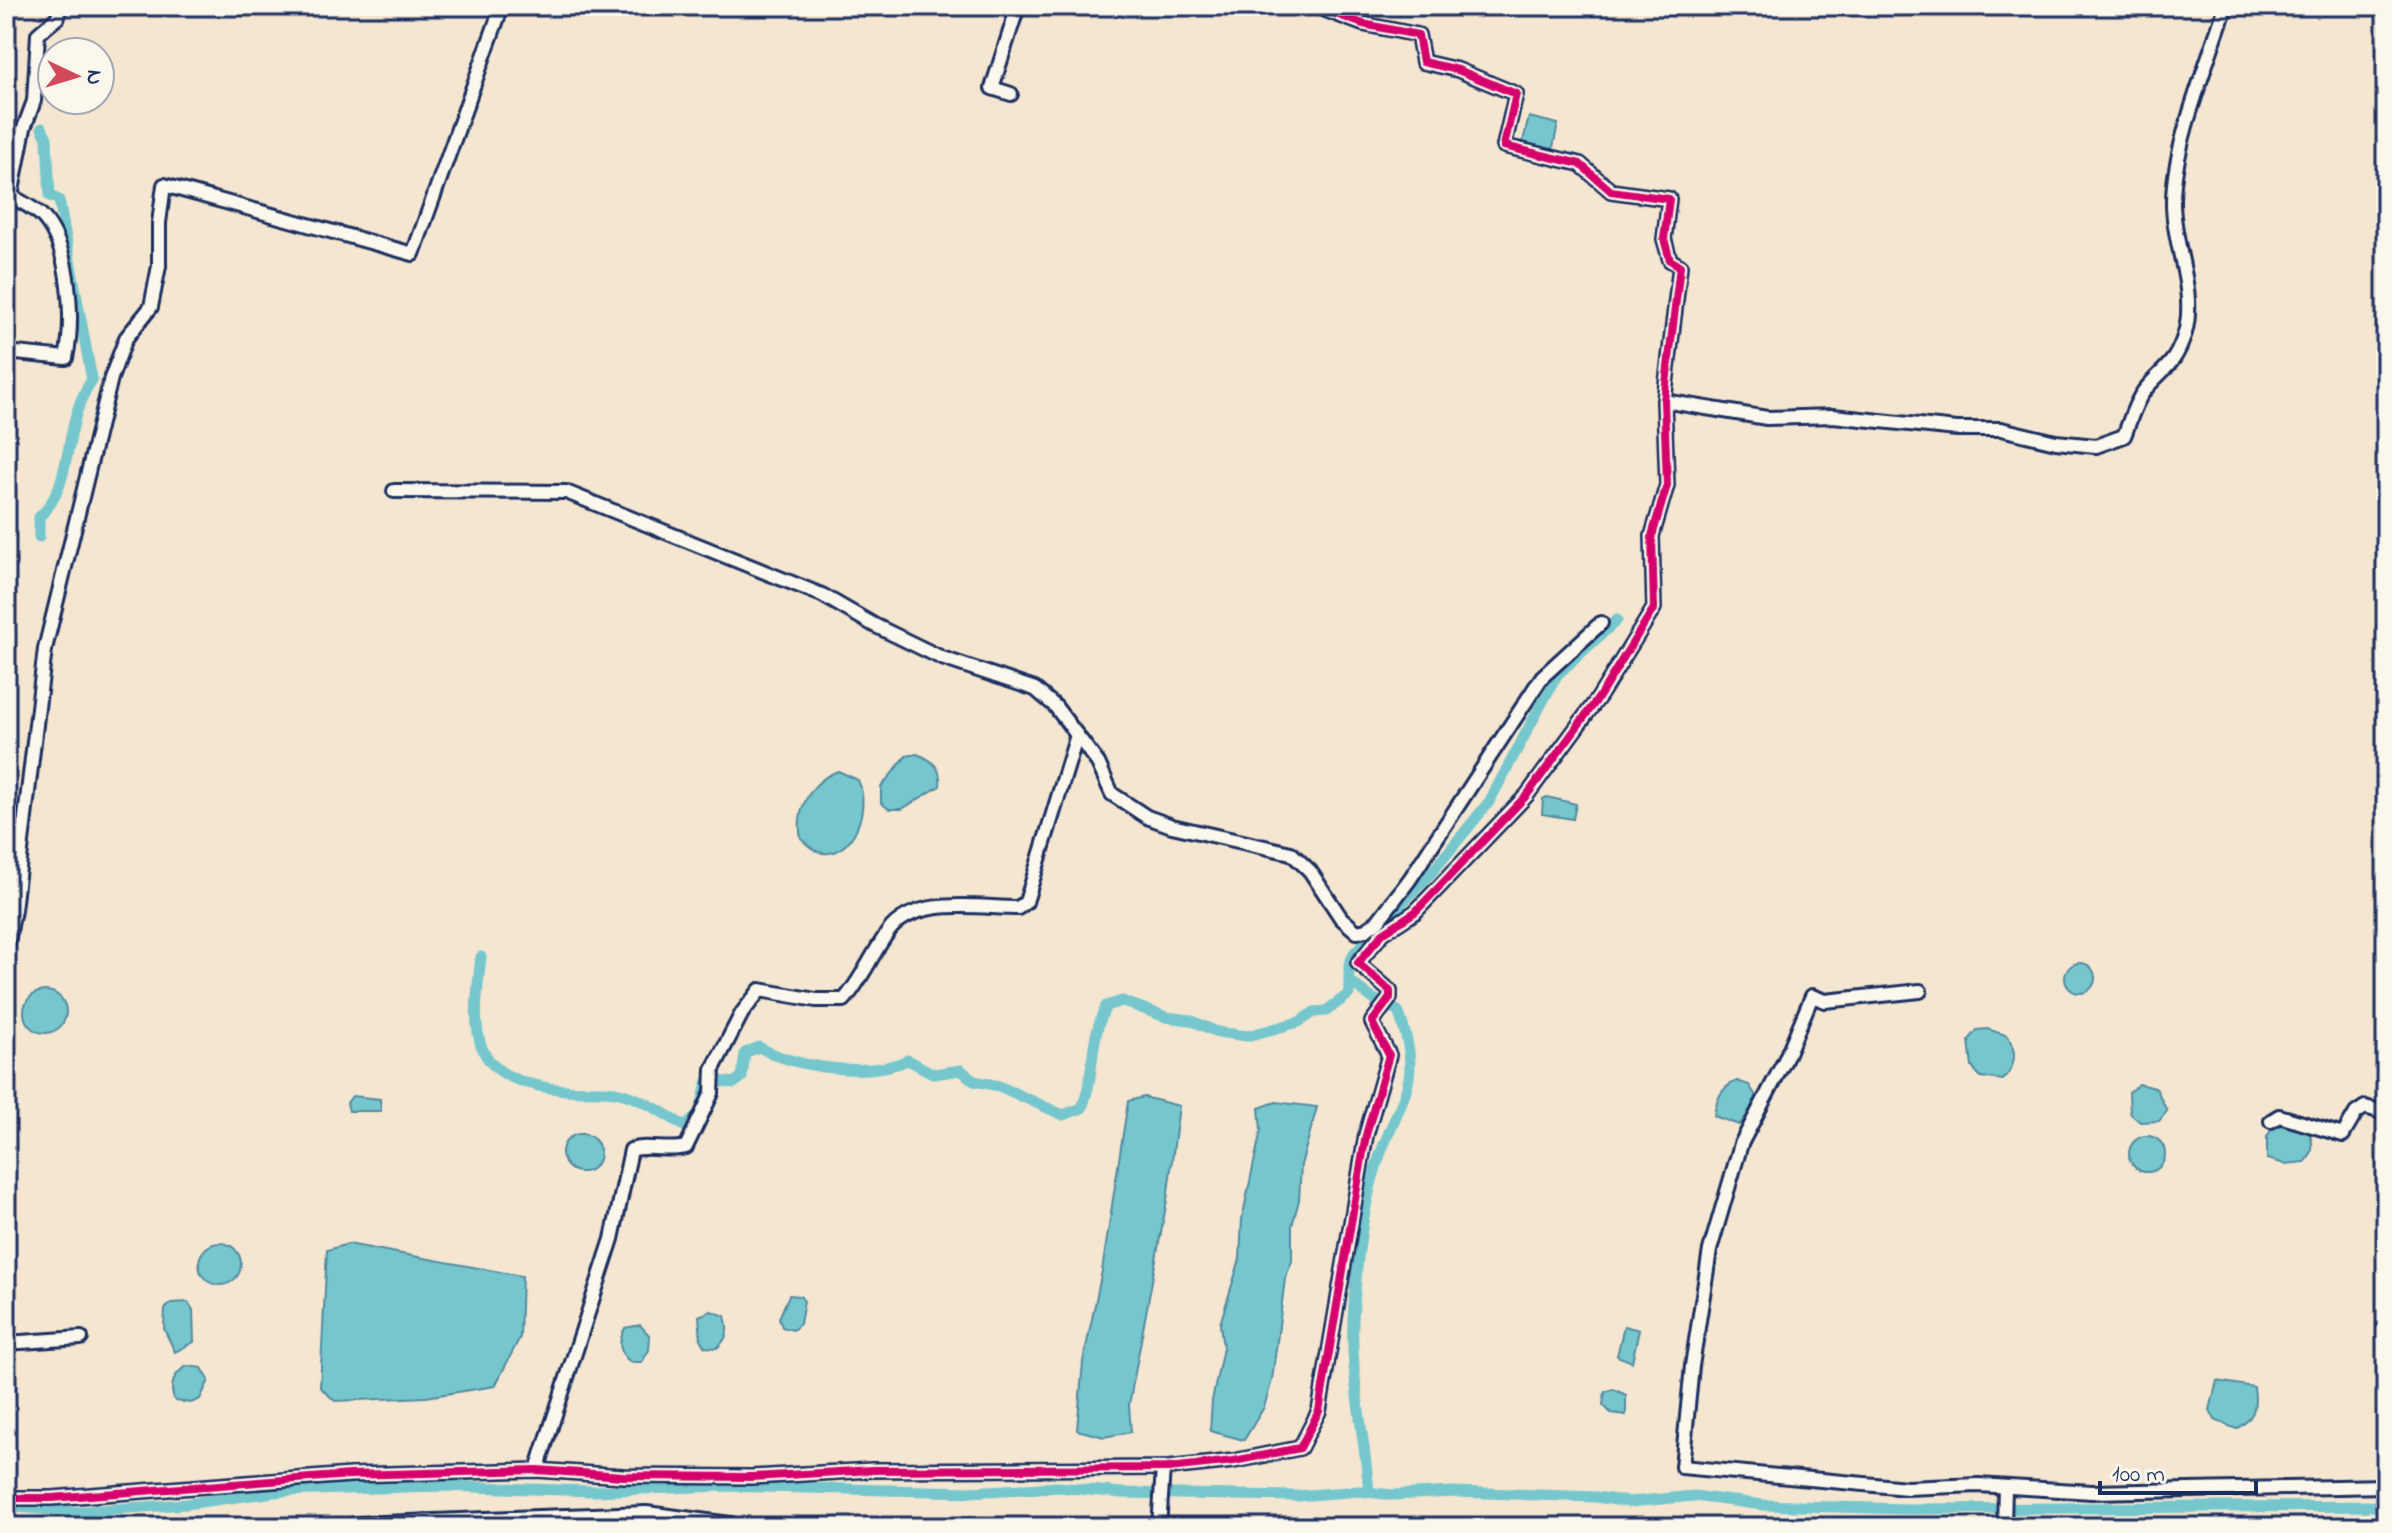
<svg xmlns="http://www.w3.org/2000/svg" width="2392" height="1533" font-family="'Indie Flower',sans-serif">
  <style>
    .water { fill: #76c7cd; stroke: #528aa1; stroke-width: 2 }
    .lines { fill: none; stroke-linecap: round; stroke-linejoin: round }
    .canal { stroke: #76c7cd; stroke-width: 11 }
    .street-casing { stroke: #1b2f5e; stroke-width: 18 }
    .secondary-casing { stroke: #1b2f5e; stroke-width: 24 }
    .street { stroke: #fbf7ec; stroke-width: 12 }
    .secondary { stroke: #fbf7ec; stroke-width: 18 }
    .cycleway-casing { stroke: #fbf7ec; stroke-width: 13 }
    .cycleway { stroke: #d6006c; stroke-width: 8 }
  </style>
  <rect width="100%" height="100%" fill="#f4e6d1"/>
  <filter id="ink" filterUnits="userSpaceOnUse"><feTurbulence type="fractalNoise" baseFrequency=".0125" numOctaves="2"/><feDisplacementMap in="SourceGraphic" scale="16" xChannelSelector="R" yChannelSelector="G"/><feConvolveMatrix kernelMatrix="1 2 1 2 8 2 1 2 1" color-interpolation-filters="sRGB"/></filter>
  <g filter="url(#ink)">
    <g class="water">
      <polygon points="1529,117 1558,124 1552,152 1522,145"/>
      <path d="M 917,754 C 933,760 942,768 940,786 L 902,809 L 889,809 L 881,803 L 881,787 L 906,756 Z"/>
      <path d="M 838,771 L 858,780 C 876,818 837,883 801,838 C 795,809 811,781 838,771 Z"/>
      <polygon points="1547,797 1576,804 1573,819 1542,814 1543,799"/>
      <circle cx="2080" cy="978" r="15"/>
      <circle cx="45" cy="1012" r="21"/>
      <path d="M 1987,1029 L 2006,1035 C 2018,1049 2016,1067 2003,1080 L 1981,1077 L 1972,1067 L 1969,1040 L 1977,1030 Z"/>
      <path d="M 1737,1081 L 1749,1085 L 1756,1096 L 1748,1115 L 1739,1125 L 1714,1116 C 1716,1100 1721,1087 1737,1081 Z"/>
      <polygon points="2139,1084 2156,1088 2167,1111 2159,1121 2140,1122 2130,1113 2129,1092"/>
      <polygon points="352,1096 380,1099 381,1111 349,1111 347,1103"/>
      <polygon points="1144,1097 1179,1106 1167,1200 1129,1405 1131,1432 1104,1437 1077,1430 1083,1362 1102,1271 1128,1101"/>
      <polygon points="1276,1102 1317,1107 1301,1165 1299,1200 1292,1226 1292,1261 1285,1279 1272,1380 1264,1407 1244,1440 1210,1431 1212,1401 1223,1348 1220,1324 1240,1259 1242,1219 1261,1130 1259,1108"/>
      <path d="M 2287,1124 L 2306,1127 C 2313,1139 2316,1152 2305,1162 L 2285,1164 L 2267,1159 L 2267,1137 L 2273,1126 Z"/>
      <circle cx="581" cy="1153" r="19"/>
      <circle cx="2147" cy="1154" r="18"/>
      <circle cx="220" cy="1264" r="21"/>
      <polygon points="348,1244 522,1276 520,1337 495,1386 426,1397 335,1401 320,1387 327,1250"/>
      <polygon points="789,1295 800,1296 804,1301 800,1324 793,1330 782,1327 779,1318"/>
      <polygon points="188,1302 193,1310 194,1342 175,1352 164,1329 165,1309 171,1303"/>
      <path d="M 711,1311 L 725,1316 C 729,1330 728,1338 717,1348 L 705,1347 L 701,1341 L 699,1316 Z"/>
      <path d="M 640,1325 L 650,1336 L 649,1350 L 642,1362 L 630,1362 C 618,1351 618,1342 625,1328 Z"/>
      <polygon points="1624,1326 1639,1330 1632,1362 1617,1356"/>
      <path d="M 187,1366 L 202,1368 L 209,1380 L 200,1399 L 191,1403 L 175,1401 C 168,1386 174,1373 187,1366 Z"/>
      <path d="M 2217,1381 L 2254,1387 C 2257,1408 2254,1419 2236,1429 L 2215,1420 L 2210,1410 Z"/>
      <polygon points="1613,1389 1626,1395 1626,1415 1611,1413 1603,1405 1605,1392"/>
    </g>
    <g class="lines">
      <g class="canal">
        <path d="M 39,537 L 39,517 C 76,484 61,424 92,380 L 59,200 L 50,196 L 47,138 L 42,128"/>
        <path d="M 481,957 C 471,1040 469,1080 565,1090 C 583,1092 603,1089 620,1093 C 645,1100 665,1114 686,1127 L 700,1112 L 707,1083"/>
        <path d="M 1351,982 L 1373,999 L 1398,1011 C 1424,1081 1403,1092 1380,1155 C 1363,1202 1357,1255 1354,1305 C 1348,1369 1364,1429 1369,1492"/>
        <path d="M 713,1080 L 734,1083 L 742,1077 L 745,1053 L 759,1047 C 796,1068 869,1078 908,1060 L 934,1074 L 961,1070 L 974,1081 L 999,1086 L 1063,1115 L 1082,1108 C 1096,1072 1088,1043 1106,1006 L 1122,1001 L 1166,1017 L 1190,1020 L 1217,1032 L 1247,1036 L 1299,1022 L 1314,1012 L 1326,1011 L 1349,994 L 1349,965 L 1354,953 L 1433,871 L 1489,802 L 1557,675 L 1617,620"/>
        <polyline points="6,1506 74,1512 186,1504 282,1491 441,1486 593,1491 721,1486 970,1492 1058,1487 1122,1493 1297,1496 1359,1491 1392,1495 1455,1492 1596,1497 1629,1502 1694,1496 1763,1505 1910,1509 2386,1506"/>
      </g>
      <defs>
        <g id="street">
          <polyline points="1011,94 992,88 1018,6"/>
          <path d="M 6,352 L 66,358 C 74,321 71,248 43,217 C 36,209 21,202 11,196 L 24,128 L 34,101 L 38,34 L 58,17 L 60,6"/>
          <path d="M 1664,401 L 1767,418 L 1833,416 L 1957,429 L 2001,429 L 2056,442 L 2096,446 L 2124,436 C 2130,421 2134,404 2144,391 C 2162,368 2175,367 2185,333 C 2197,291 2172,242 2173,200 C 2174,142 2208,62 2226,6"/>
          <polyline points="394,491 566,492 822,595 874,625 942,658 1035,689 1055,706 1098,763 1112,794 1147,817 1172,826 1291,853 1310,871 1341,918 1357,932 1366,930 1378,921 1410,879 1542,677 1601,623"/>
          <polyline points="6,952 14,910 45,649 111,378 126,338 151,307 159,266 159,223 164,185 413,254 502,6"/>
          <polyline points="1920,991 1825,1001 1812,996 1785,1060 1741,1144 1710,1250 1692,1366 1682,1467 1907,1488 1978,1485 2092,1492 2386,1486"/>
          <polyline points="2271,1121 2279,1116 2343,1135 2356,1113 2365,1107 2386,1113"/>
          <polyline points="6,1343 81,1338"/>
          <path d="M 537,1470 L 612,1239 L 631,1150 C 648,1144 667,1152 686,1147 L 712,1093 L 713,1069 L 742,1013 L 760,990 L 816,1000 L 844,1000 C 862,979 872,954 888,932 C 915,895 978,908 1018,908 L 1026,902 L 1077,735"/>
          <polyline points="6,1493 14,1498 52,1498 350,1475 537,1470 623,1476 752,1477 872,1470 1168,1468 1234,1461 1300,1448 1319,1411 1366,1135 1389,1055 1372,1022 1390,998 1390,991 1358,963 1383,933 1415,912 1527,795 1599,697 1654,608 1652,536 1667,485 1664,401 1680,266 1670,260 1664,239 1669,199 1611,191 1580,164 1504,146 1516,94 1458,70 1423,62 1418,35 1363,24 1315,6"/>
          <polyline points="1159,1527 1163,1468"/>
          <polyline points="2004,1527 2005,1487"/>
        </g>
        <polyline id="secondary" points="356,1527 646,1516 730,1527"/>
      </defs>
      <use href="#street" class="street-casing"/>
      <use href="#secondary" class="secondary-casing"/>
      <use href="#street" class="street"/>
      <use href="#secondary" class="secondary"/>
      <defs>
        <polyline id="cycleway" points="6,1493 14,1498 52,1498 350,1475 537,1470 623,1476 752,1477 872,1470 1168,1468 1234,1461 1300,1448 1319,1411 1366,1135 1389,1055 1372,1022 1390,998 1390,991 1358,963 1383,933 1415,912 1527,795 1599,697 1654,608 1652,536 1667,485 1664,401 1680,266 1670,260 1664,239 1669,199 1611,191 1580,164 1504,146 1516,94 1458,70 1423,62 1418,35 1363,24 1315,6"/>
      </defs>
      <use href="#cycleway" class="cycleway-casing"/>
      <use href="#cycleway" class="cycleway"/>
    </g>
  </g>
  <rect width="2392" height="1533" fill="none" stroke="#fbf7ec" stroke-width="32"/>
  <rect x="16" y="16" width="2360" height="1501" fill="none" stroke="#1b2f5e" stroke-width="3" filter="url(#ink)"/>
  <g transform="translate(76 76) rotate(94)"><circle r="38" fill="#fbf7ec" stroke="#a1a7b3" stroke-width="2"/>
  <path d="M0-6L14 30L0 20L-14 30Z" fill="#d1495b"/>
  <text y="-12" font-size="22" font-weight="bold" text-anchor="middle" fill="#1b2f5e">N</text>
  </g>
  <path d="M2100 1481v12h156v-12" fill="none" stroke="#1b2f5e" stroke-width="4"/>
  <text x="2112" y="1481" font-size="24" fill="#1b2f5e" stroke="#fbf7ec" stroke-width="6" paint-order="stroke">100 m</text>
</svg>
